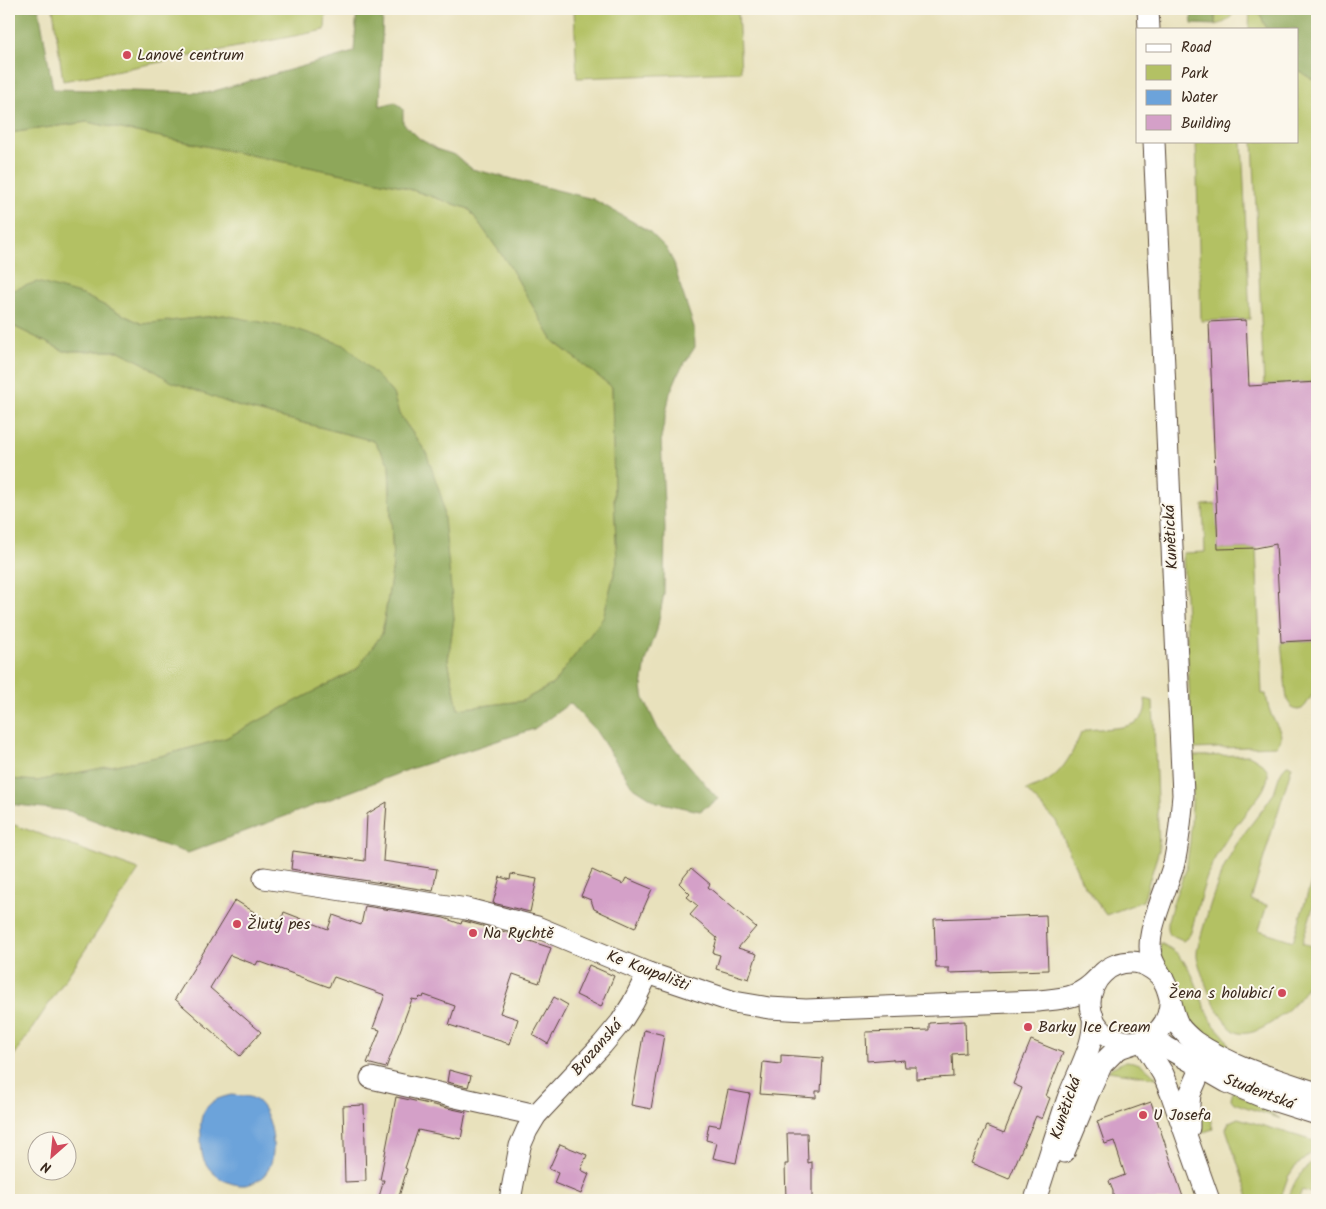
<svg xmlns="http://www.w3.org/2000/svg" width="1326" height="1209" font-family="Kalam,sans-serif">
  <style>
    .green { fill: #b3c164; stroke: #777641 }
    .forest { fill: #8ea75a; stroke: #64683c }
    .water { fill: #6ca3da; stroke: #54667c }
    .building { fill: #d4a0c8 }
    .lines { fill: none; stroke-linecap: round; stroke-linejoin: round }
    .minor-casing { stroke: #554536; stroke-width: 23 }
    .minor { stroke: #fff; stroke-width: 21 }
    .poi-dot { fill: #d1495b; stroke: #fbf7ec; stroke-width: 2 }
    .labels { text-anchor: middle; dominant-baseline: central; stroke-width: 4; stroke-linejoin: round; paint-order: stroke }
    .poi-label { font-size: 16px; fill: #3b2a1e; stroke: #fbf7ec; text-anchor: start }
    .street-label { font-size: 16px; fill: #3b2a1e; stroke: #fbf7ec }
  </style>
  <rect width="100%" height="100%" fill="#fbf7ec"/>
  <filter id="ink" filterUnits="userSpaceOnUse"><feTurbulence type="fractalNoise" baseFrequency=".02" numOctaves="2"/><feDisplacementMap in="SourceGraphic" scale="10" xChannelSelector="R" yChannelSelector="G"/><feConvolveMatrix kernelMatrix="1 2 1 2 8 2 1 2 1" color-interpolation-filters="sRGB"/></filter>
  <filter id="wash" filterUnits="userSpaceOnUse"><feTurbulence type="fractalNoise" baseFrequency=".0096" numOctaves="4" result="noise"/><feDisplacementMap in="SourceGraphic" scale="20" xChannelSelector="R" yChannelSelector="G"/><feGaussianBlur stdDeviation="1.12" result="paint"/><feColorMatrix in="noise" values="0 0 0 0 0 0 0 0 0 0 0 0 0 0 0 0 0 1.4 0 .05"/><feComposite in="paint" operator="in"/></filter>
  <g filter="url(#wash)">
    <rect width="100%" height="100%" fill="#e8e1bc"/>
    <g class="green">
      <polygon points="53,9 326,9 325,30 63,81"/>
      <polygon points="574,9 738,9 741,72 577,78"/>
      <path d="M 1215,9 L 1236,9 C 1230,19 1227,23 1215,25 Z"/>
      <polygon points="1250,9 1257,9 1267,29 1249,29"/>
      <polygon points="1297,70 1317,82 1317,382 1264,385 1253,141 1297,141"/>
      <polygon points="87,122 378,181 397,185 469,209 509,265 553,341 612,387 614,496 617,562 603,618 553,684 522,701 458,709 448,660 454,618 426,452 399,414 393,394 381,380 347,346 295,329 224,315 142,324 83,295 13,290 9,293 9,133"/>
      <polygon points="1196,141 1242,141 1250,319 1201,321"/>
      <polygon points="9,324 64,351 119,351 143,363 237,406 374,441 389,464 393,565 382,634 357,669 226,738 161,756 37,781 9,779"/>
      <path d="M 1217,504 L 1219,549 L 1256,548 L 1262,694 L 1266,694 C 1267,701 1268,707 1271,714 C 1275,725 1288,736 1276,746 L 1192,749 L 1183,553 L 1205,552 L 1203,505 Z"/>
      <polygon points="1317,640 1317,688 1305,706 1302,709 1298,710 1293,709 1287,700 1281,642"/>
      <path d="M 1145,699 L 1153,701 L 1159,850 L 1143,901 L 1106,915 L 1082,882 L 1056,821 L 1026,790 C 1057,783 1070,760 1081,733 L 1087,730 C 1108,727 1151,733 1145,699 Z"/>
      <path d="M 1249,755 C 1257,760 1269,765 1268,776 C 1266,790 1256,799 1249,809 C 1237,824 1225,840 1216,856 C 1204,879 1198,907 1191,932 L 1189,936 L 1183,941 L 1174,937 L 1168,933 L 1167,929 L 1167,923 L 1175,897 L 1186,870 L 1190,842 L 1193,786 L 1193,756 Z"/>
      <path d="M 1287,765 L 1292,766 L 1251,900 L 1267,905 L 1259,930 L 1293,941 L 1317,863 L 1317,894 L 1302,943 L 1317,948 C 1317,983 1296,1007 1268,1025 C 1260,1030 1248,1035 1239,1033 C 1220,1028 1201,975 1197,957 C 1197,953 1197,949 1198,946 C 1208,912 1217,876 1236,845 C 1247,828 1261,813 1272,796 C 1278,786 1277,773 1287,765 Z"/>
      <polygon points="9,823 139,870 9,1063"/>
      <path d="M 1160,943 C 1168,947 1176,951 1182,959 C 1197,976 1200,1002 1212,1022 C 1220,1034 1232,1038 1228,1055 L 1194,1033 L 1182,1012 L 1180,993 L 1175,977 L 1161,960 Z"/>
      <path d="M 1126,1061 C 1141,1062 1147,1068 1157,1078 L 1108,1071 L 1111,1068 Z"/>
      <polygon points="1233,1091 1281,1119 1234,1103 1231,1099"/>
      <path d="M 1198,1103 C 1210,1111 1209,1116 1213,1129 L 1198,1134 L 1195,1127 Z"/>
      <polygon points="1238,1118 1317,1142 1317,1148 1294,1168 1288,1177 1280,1200 1250,1200 1226,1129 1229,1122"/>
      <path d="M 1317,1158 L 1317,1195 L 1302,1190 L 1298,1200 L 1288,1200 C 1295,1178 1300,1173 1317,1158 Z"/>
    </g>
    <g class="forest">
      <polygon points="9,9 39,9 53,89 207,93 354,52 357,9 383,9 380,106 395,102 403,109 403,123 420,139 439,150 455,155 472,169 593,199 649,231 666,248 674,263 679,282 694,327 695,347 679,372 670,393 661,438 665,527 664,593 657,630 646,661 642,687 644,699 658,729 718,799 700,811 657,802 632,786 596,731 570,703 534,729 410,769 188,853 141,838 69,811 9,804 9,779 37,781 161,756 226,738 357,669 382,634 393,565 389,464 374,441 237,406 170,381 143,363 119,351 64,351 9,324 9,293 13,290 37,282 83,295 142,324 224,315 296,329 347,346 381,380 393,394 399,414 426,452 442,499 454,618 448,660 458,709 522,701 553,684 603,618 617,562 614,496 612,387 553,341 509,265 469,209 397,185 378,181 87,122 9,133"/>
      <polygon points="1191,9 1215,9 1215,25 1192,24"/>
      <polygon points="1257,9 1317,9 1317,82 1297,70 1297,29 1267,29"/>
    </g>
    <path class="water" d="M 231,1095 C 240,1096 249,1095 256,1100 C 272,1111 278,1151 269,1168 C 265,1177 255,1184 245,1185 C 228,1186 210,1175 203,1158 C 201,1151 201,1143 201,1135 C 200,1123 200,1113 210,1104 C 215,1099 223,1097 231,1095 Z"/>
    <g id="blocks">
      <g class="building">
        <polygon points="1246,320 1249,386 1317,382 1317,640 1281,642 1276,544 1256,548 1218,549 1209,322"/>
        <polygon points="387,802 383,861 437,869 433,891 291,869 293,851 365,861 367,814"/>
        <polygon points="691,868 710,884 708,887 756,927 738,948 757,954 749,979 716,969 720,955 713,953 717,938 690,915 698,906 687,897 690,894 679,883"/>
        <polygon points="592,870 623,884 626,878 652,889 635,928 594,909 591,900 581,896"/>
        <polygon points="511,874 537,879 530,912 493,903 500,877 510,880"/>
        <polygon points="235,900 270,922 272,918 281,921 284,912 328,929 333,915 361,925 365,906 444,918 461,924 462,921 464,921 524,937 524,939 551,948 539,983 513,974 500,1013 518,1019 510,1044 449,1025 455,1006 424,995 423,998 420,997 417,1000 412,999 386,1068 367,1063 380,1030 373,1028 385,995 334,977 329,987 258,961 256,965 230,955 210,988 261,1032 240,1056 175,999"/>
        <polygon points="1046,915 1048,970 949,973 949,968 936,968 934,919"/>
        <polygon points="589,965 614,976 601,1007 576,995"/>
        <polygon points="554,997 568,1005 548,1044 533,1035"/>
        <polygon points="965,1021 966,1053 952,1054 953,1077 916,1079 916,1067 905,1067 904,1060 893,1061 893,1059 867,1061 866,1032 929,1030 929,1023"/>
        <polygon points="644,1030 664,1035 651,1109 631,1105"/>
        <polygon points="1031,1040 1063,1053 1046,1096 1050,1098 1042,1119 1036,1116 1009,1179 971,1163 987,1126 1004,1133 1022,1088 1013,1084"/>
        <polygon points="781,1055 823,1058 821,1091 816,1091 816,1098 760,1094 763,1062 781,1064"/>
        <polygon points="449,1070 471,1076 468,1087 447,1082"/>
        <polygon points="728,1090 750,1094 736,1163 713,1158 717,1143 706,1140 709,1124 720,1126"/>
        <polygon points="396,1097 466,1112 461,1139 418,1130 405,1168 407,1169 398,1200 378,1200 384,1180 380,1180"/>
        <polygon points="1151,1102 1184,1200 1113,1200 1113,1191 1109,1181 1125,1175 1114,1141 1105,1144 1097,1121"/>
        <polygon points="364,1105 366,1181 345,1182 343,1106"/>
        <polygon points="787,1133 807,1133 808,1163 812,1162 812,1198 804,1198 804,1200 786,1200 785,1164 788,1164"/>
        <polygon points="560,1144 587,1155 581,1170 589,1174 581,1194 554,1183 558,1173 549,1169"/>
      </g>
    </g>
  </g>
  <g filter="url(#ink)">
    <use href="#blocks" fill-opacity="0" stroke="#554536" stroke-width="1"/>
    <g class="lines">
      <defs>
        <g id="minor">
          <polyline points="1148,9 1149,29"/>
          <path d="M 1154,141 L 1183,795 C 1181,818 1179,841 1174,863 C 1168,887 1145,932 1151,955 C 1153,964 1159,972 1163,979"/>
          <path d="M 264,878 L 467,909 L 537,927 L 648,973 L 734,1002 L 769,1008 L 806,1010 L 1038,1001 C 1065,998 1078,999 1097,979"/>
          <path d="M 1170,994 C 1175,1057 1091,1055 1090,1003 C 1090,992 1095,980 1103,973 C 1110,966 1121,962 1131,962 C 1138,962 1146,965 1152,969 C 1173,982 1168,1007 1179,1026 C 1183,1032 1189,1037 1195,1042 C 1232,1067 1275,1079 1317,1093"/>
          <polyline points="1153,1036 1166,1047 1227,1082 1263,1097 1317,1114"/>
          <polyline points="1142,1040 1163,1074 1171,1093 1209,1200"/>
          <polyline points="371,1078 536,1115"/>
          <polyline points="1189,1128 1189,1104 1190,1094 1205,1060 1205,1054"/>
          <polyline points="1064,1152 1089,1092 1102,1064 1115,1051 1122,1047 1137,1042"/>
          <polyline points="510,1200 520,1146 527,1130 536,1115 602,1045 621,1022 633,1003 648,973"/>
          <path d="M 1035,1200 C 1046,1167 1056,1134 1067,1101 C 1076,1075 1096,1044 1093,1017"/>
        </g>
      </defs>
      <use href="#minor" class="minor-casing"/>
      <use href="#minor" class="minor"/>
    </g>
  </g>
  <g class="poi-dot">
    <circle cx="127" cy="55" r="5"/>
    <circle cx="237" cy="924" r="5"/>
    <circle cx="473" cy="933" r="5"/>
    <circle cx="1282" cy="993" r="5"/>
    <circle cx="1028" cy="1027" r="5"/>
    <circle cx="1143" cy="1115" r="5"/>
  </g>
  <g class="labels">
    <g class="poi-label">
      <text x="137" y="55">Lanové centrum</text>
      <text x="247" y="924">Žlutý pes</text>
      <text x="483" y="933">Na Rychtě</text>
      <text x="1272" y="993" text-anchor="end">Žena s holubicí</text>
      <text x="1038" y="1027">Barky Ice Cream</text>
      <text x="1153" y="1115">U Josefa</text>
    </g>
    <g class="street-label">
      <text transform="translate(1171 537) rotate(-93)">Kunětická</text>
      <text transform="translate(648 971) rotate(21)">Ke Koupališti</text>
      <text transform="translate(597 1048) rotate(-49)">Brozanská</text>
      <text transform="translate(1259 1092) rotate(21)">Studentská</text>
      <text transform="translate(1066 1108) rotate(-71)">Kunětická</text>
    </g>
  </g>
  <rect width="1326" height="1209" fill="none" stroke="#fbf7ec" stroke-width="30"/>
  <rect x="1136" y="28" width="162" height="115" fill="#fbf7ec" stroke="#aea59a"/>
  <rect x="1146" y="44" width="25" height="8" fill="#ffffff" stroke="#aea59a"/>
  <text x="1181" y="52" font-size="15" fill="#3b2a1e">Road</text>
  <rect x="1146" y="65" width="25" height="15" fill="#b3c164" stroke="#aea59a"/>
  <text x="1181" y="78" font-size="15" fill="#3b2a1e">Park</text>
  <rect x="1146" y="90" width="25" height="15" fill="#6ca3da" stroke="#aea59a"/>
  <text x="1181" y="102" font-size="15" fill="#3b2a1e">Water</text>
  <rect x="1146" y="115" width="25" height="15" fill="#d4a0c8" stroke="#aea59a"/>
  <text x="1181" y="128" font-size="15" fill="#3b2a1e">Building</text>
  <g transform="translate(52 1156) rotate(207)"><circle r="24" fill="#fbf7ec" stroke="#aea59a"/>
  <path d="M0-4L9 19L0 12L-9 19Z" fill="#d1495b"/>
  <text y="-8" font-size="14" font-weight="bold" text-anchor="middle" fill="#3b2a1e">N</text>
  </g>
</svg>
